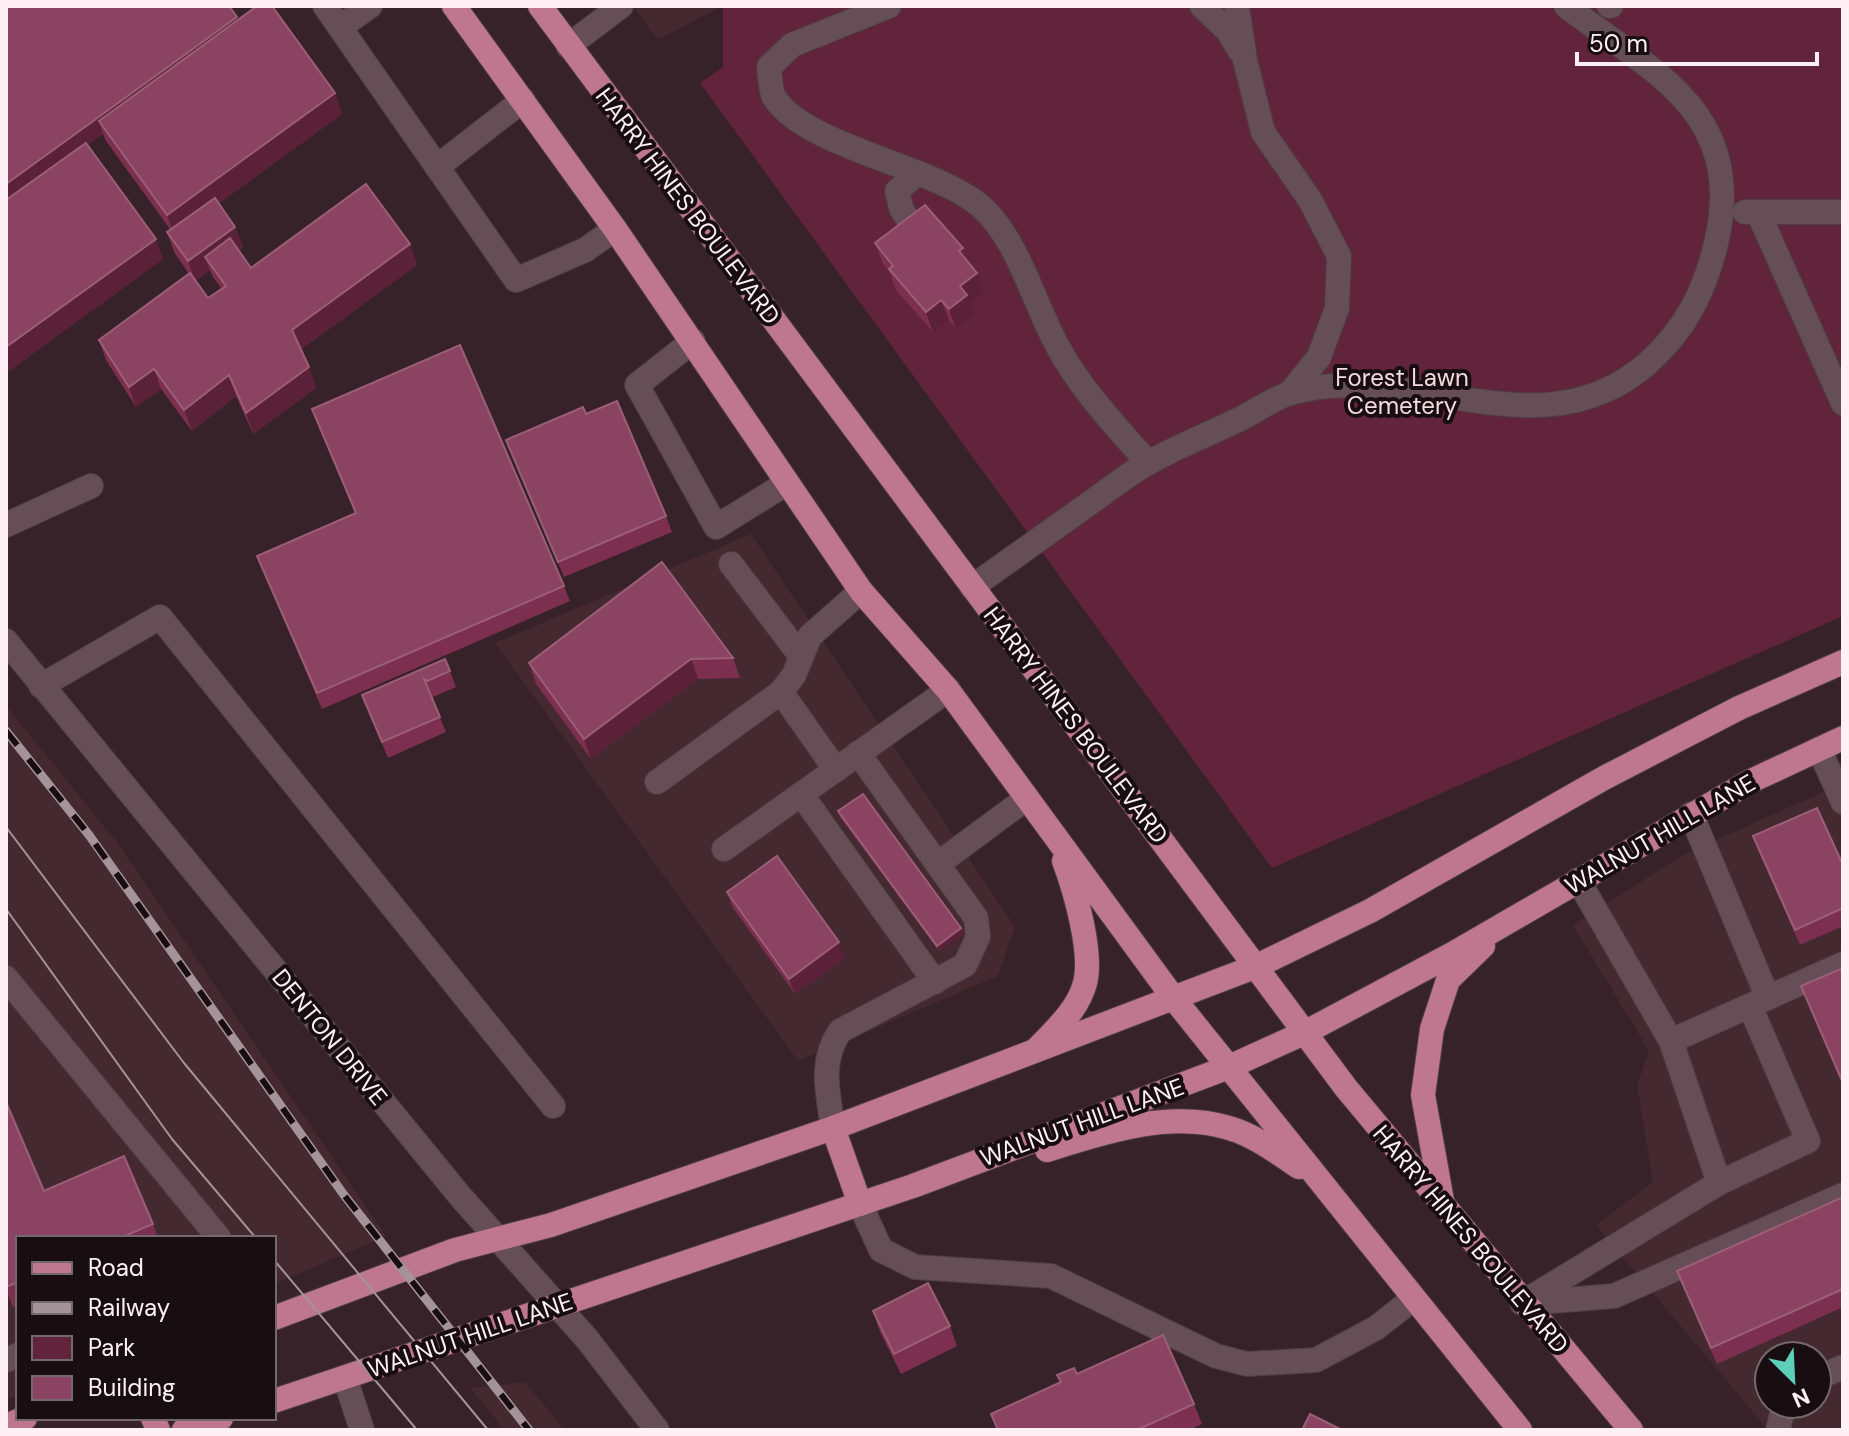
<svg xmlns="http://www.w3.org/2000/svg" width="1849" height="1436" font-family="'DM Sans',sans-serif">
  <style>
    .built { fill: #442931; fill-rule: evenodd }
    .green { fill: #61243b }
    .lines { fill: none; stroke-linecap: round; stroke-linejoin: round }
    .minor-casing { stroke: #4e3d43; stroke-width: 26 }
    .major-casing { stroke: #4e3d43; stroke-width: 26 }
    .minor { stroke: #654e55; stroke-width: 24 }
    .major { stroke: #be778f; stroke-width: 24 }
    .tram { stroke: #a49499; stroke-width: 2 }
    .rail-casing { stroke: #a49499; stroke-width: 9 }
    .rail { stroke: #180e11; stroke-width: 6; stroke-dasharray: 18; stroke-linecap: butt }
    .wall { fill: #7c2f4e; fill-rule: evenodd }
    .shaded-wall { fill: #5a2138 }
    .building { fill: #8a4360; stroke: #9c5e77; stroke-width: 2 }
    .labels { text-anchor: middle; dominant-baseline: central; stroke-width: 8; stroke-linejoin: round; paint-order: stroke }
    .street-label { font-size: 24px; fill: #fef0f4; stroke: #180e11 }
    .park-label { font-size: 24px; fill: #f3d9e0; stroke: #180e11 }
  </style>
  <rect width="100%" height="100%" fill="#362228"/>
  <g class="built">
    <polygon points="633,6 722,6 658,40"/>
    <polygon points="751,534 1015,927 998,976 798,1061 495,643"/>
    <polygon points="6,706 117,842 386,1236 274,1284 274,1238 18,1238 18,1394 6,1400"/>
    <path d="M 1843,783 L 1843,1430 L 1768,1430 L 1596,1225 L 1653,1182 L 1637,1085 L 1649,1051 L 1573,925 L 1683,855 ZM 1769,1356 L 1817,1356 L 1817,1404 L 1769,1404 Z"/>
    <polygon points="525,1382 565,1430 505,1430 470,1388"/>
  </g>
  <polygon class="green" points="723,6 1843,6 1843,616 1272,868 700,83 723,67"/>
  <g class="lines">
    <defs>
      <g id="minor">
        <polyline points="325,6 516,280 585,250 615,229"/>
        <path d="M 889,6 L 792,45 L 769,67 C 770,76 770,89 774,97 C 804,146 929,165 978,204 C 1017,235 1034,304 1058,347 C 1081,390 1116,426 1148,463"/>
        <polyline points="1202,6 1228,31 1240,51"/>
        <polyline points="1237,6 1245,60 1263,132 1310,200 1339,256 1337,308 1319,357 1290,393"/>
        <polyline points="1609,6 1611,6"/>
        <polyline points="340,27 370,6"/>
        <polyline points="568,46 621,6"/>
        <polyline points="437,167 523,100"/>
        <polyline points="1745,212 1843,212"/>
        <polyline points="1758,212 1843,403"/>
        <polyline points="914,230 901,208 897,191 918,173"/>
        <polyline points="693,341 637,385 716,527 787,483"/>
        <polyline points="6,525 91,486"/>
        <polyline points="731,564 800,655"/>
        <path d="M 972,587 C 1011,559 1051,531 1090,503 C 1110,489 1129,473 1150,462 C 1178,446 1209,434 1238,420 C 1255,412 1273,398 1291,393 C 1409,358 1540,458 1648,363 C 1686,329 1706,289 1717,239 C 1745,111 1652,72 1566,6"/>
        <polyline points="6,641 460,1196 587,1339 657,1430"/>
        <polyline points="41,686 160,617 553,1106"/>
        <polyline points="781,692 836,770"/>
        <polyline points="1819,749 1843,802"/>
        <polyline points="657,782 781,692 794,675 810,636 861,591"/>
        <polyline points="801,794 935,982"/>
        <polyline points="1691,814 1768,998"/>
        <polyline points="724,849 948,690"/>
        <polyline points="939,863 1027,798"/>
        <polyline points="1578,880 1671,1041 1719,1183"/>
        <polyline points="6,978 219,1238"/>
        <polyline points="1671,1041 1843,964"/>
        <path d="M 833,1128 C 828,1093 819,1062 840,1031 L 965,965 L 978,937 L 976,918 L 858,753"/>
        <polyline points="860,1204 881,1250 915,1267 1051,1276 1216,1356 1247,1364 1316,1360 1376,1328 1413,1299"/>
        <polyline points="1522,1303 1719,1183 1808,1141 1750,1006"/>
        <polyline points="1527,1303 1614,1296 1843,1195"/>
        <polyline points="6,1360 18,1355"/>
        <polyline points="345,1378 362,1430"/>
        <polyline points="1817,1378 1843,1367"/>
        <polyline points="1778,1430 1784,1404"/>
      </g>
      <g id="major">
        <polyline points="454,6 615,229 861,591 948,690 1175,1000 1520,1430"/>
        <polyline points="540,6 1346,1088 1631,1430"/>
        <path d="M 1037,1049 C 1055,1030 1078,1010 1085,983 C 1093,953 1075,890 1064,861"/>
        <polyline points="833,1128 860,1204"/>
        <path d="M 1047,1150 C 1104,1132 1169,1110 1229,1128 C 1254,1135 1278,1153 1299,1167"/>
        <polyline points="1443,1206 1423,1095 1432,1029 1448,980 1483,946"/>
        <polyline points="274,1318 455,1250 551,1225 833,1128 1257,966 1370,911 1604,778 1739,708 1843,662"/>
        <polyline points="274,1401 913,1186 1229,1067 1306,1032 1456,952 1751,781 1843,738"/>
        <polyline points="153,1418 158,1430"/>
        <polyline points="6,1426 25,1418"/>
        <polyline points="184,1430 221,1418"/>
      </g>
    </defs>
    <use href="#minor" class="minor-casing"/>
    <use href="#major" class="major-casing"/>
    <use href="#minor" class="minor"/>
    <use href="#major" class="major"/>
    <g class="tram">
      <polyline points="6,827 184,1063 488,1430"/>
      <polyline points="6,909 172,1139 256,1238"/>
      <polyline points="274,1260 417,1430"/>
    </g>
    <defs>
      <polyline id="rail" points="6,731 89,835 344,1195 529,1430"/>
    </defs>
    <use href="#rail" class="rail-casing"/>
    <use href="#rail" class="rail"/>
  </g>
  <g class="wall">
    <path d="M 6,6 L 238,20 L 335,93 L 342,114 L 219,203 L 235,227 L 243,247 L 239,250 L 251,268 L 410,244 L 417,265 L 301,349 L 316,388 L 253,434 L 236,396 L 192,431 L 161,389 L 136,407 L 106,360 L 99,340 L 189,274 L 174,252 L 167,232 L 170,229 L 106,141 L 103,134 L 87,145 L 163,259 L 6,373 ZM 210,270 L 213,277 L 222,289 L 208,298 L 195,281 Z"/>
    <polygon points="875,243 967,261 977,273 984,293 970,304 974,315 956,329 949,320 933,332 896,290 890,273 883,264"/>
    <polygon points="312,409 564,586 570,601 322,709 257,556 355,513"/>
    <polygon points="586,414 666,516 672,532 564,577 506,440"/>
    <polygon points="733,658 740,678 698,679 591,759 536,684 529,663"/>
    <polygon points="450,671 456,687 433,697 431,696 446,732 388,758 362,695"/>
    <polygon points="838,811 961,928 963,934 939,951 840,817"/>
    <polygon points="1753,836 1843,865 1843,926 1800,945 1759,852"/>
    <polygon points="727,892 845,958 795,994 733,908"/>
    <polygon points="1843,968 1843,1085 1801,986"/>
    <polygon points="6,1102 44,1191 153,1224 158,1238 18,1238 18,1305 13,1307 6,1290"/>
    <polygon points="1843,1197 1843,1307 1717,1364 1677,1271"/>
    <polygon points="873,1311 950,1326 957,1346 901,1374 880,1332"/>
    <polygon points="1057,1375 1194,1404 1202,1424 1189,1430 997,1430 991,1414 1060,1382"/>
  </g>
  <g class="shaded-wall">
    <polygon points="237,17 242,32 99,121 103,134 6,204 6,184"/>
    <polygon points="335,93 342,114 174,235 167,215"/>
    <polygon points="235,227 243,247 214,268 205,257 210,270 195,281 188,261"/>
    <polygon points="156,239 163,259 6,373 6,347"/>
    <polygon points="410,244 417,265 299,350 292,330"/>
    <polygon points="977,273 984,293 970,304 974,315 956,329 949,309 960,286"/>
    <polygon points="941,300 949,320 933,332 926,312"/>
    <polygon points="309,367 316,388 253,434 246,413"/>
    <polygon points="154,369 161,389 136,407 129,387"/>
    <polygon points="229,375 236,396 192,431 184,410"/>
    <polygon points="691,659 698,679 591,759 584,739"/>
    <polygon points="961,928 963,934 939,951 937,946"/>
    <polygon points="839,942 845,958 795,994 789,979"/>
  </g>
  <g class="building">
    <polygon points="6,6 229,6 237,17 6,184"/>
    <polygon points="257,6 272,6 335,93 167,215 99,121"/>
    <polygon points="86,143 156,239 6,347 6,200"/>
    <polygon points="366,184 410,244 292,330 309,367 246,413 229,375 184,410 154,369 129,387 99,340 190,273 208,298 226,286 205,257 230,238 251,268"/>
    <polygon points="215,198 235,227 188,261 167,232"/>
    <polygon points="925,205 963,248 959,251 977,273 960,286 967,295 949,309 941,300 926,312 889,269 893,266 875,243"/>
    <polygon points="460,345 564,586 317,693 257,556 356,513 312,409"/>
    <polygon points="617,401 666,516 558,562 506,440 583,407 586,414"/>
    <polygon points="662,562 733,658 691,659 584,739 529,663"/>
    <polygon points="445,659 450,671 427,681 424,679 440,717 382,742 362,695"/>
    <polygon points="863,794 961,928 937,946 838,811"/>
    <polygon points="1817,808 1843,865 1843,908 1795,930 1753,836"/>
    <polygon points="777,856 839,942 789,979 727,892"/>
    <polygon points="1843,968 1843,1083 1801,986"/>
    <polygon points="6,1102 44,1191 124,1156 153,1224 120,1238 18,1238 18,1282 6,1287"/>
    <polygon points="1843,1197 1843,1289 1711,1348 1677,1271"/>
    <polygon points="928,1283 950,1326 894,1354 873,1311"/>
    <polygon points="1163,1335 1194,1404 1137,1430 998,1430 991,1414 1061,1382 1057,1375 1074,1368 1077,1374"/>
    <polygon points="1310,1414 1342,1430 1302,1430"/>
  </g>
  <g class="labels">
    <g class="street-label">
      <text transform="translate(688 206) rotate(53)">HARRY HINES BOULEVARD</text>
      <text transform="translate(1076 725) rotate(53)">HARRY HINES BOULEVARD</text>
      <text transform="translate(1660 834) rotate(-30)">WALNUT HILL LANE</text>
      <text transform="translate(330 1037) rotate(51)">DENTON DRIVE</text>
      <text transform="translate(1082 1122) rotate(-20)">WALNUT HILL LANE</text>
      <text transform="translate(1471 1239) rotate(50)">HARRY HINES BOULEVARD</text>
      <text transform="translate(470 1335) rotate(-19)">WALNUT HILL LANE</text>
    </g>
    <g class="park-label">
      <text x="1402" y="377">Forest Lawn<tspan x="1402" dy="28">Cemetery</tspan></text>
    </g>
  </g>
  <rect width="1849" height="1436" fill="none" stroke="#fef0f4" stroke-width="16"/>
  <rect x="16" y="1236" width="260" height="184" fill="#180e11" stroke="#74686c" stroke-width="2"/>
  <rect x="32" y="1262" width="40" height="12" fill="#be778f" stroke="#74686c" stroke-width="2"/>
  <text x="88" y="1276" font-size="24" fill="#fef0f4">Road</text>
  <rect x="32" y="1302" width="40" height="12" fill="#a49499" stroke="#74686c" stroke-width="2"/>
  <text x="88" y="1316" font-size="24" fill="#fef0f4">Railway</text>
  <rect x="32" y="1336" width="40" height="24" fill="#61243b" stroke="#74686c" stroke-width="2"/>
  <text x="88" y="1356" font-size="24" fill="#fef0f4">Park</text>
  <rect x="32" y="1376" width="40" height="24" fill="#8a4360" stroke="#74686c" stroke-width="2"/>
  <text x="88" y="1396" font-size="24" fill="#fef0f4">Building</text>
  <g transform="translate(1793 1380) rotate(156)"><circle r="38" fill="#180e11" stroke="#74686c" stroke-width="2"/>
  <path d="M0-6L14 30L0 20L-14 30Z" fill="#5dceb9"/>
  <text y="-12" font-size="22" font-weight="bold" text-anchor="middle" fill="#fef0f4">N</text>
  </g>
  <path d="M1577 52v12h240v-12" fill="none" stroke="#fef0f4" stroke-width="4"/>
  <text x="1589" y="52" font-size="24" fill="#fef0f4" stroke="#180e11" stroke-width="6" paint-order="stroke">50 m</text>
</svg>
